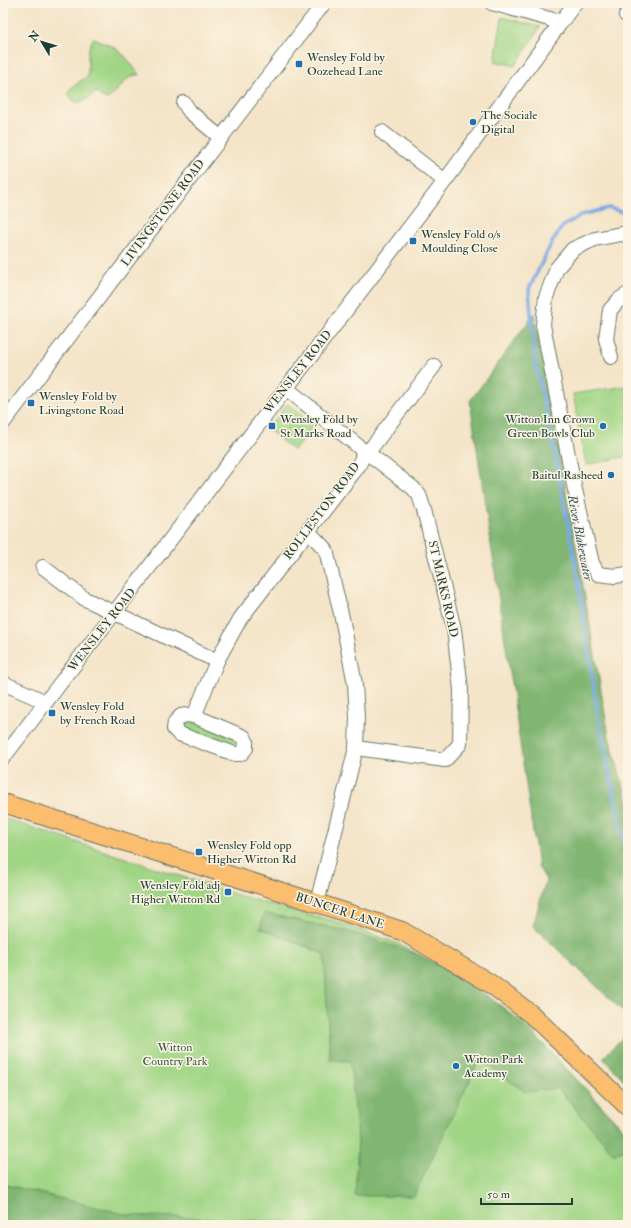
<svg xmlns="http://www.w3.org/2000/svg" width="631" height="1228" font-family="'IM FELL Double Pica',serif">
  <style>
    .green { fill: #a0d585; stroke: #60895c }
    .forest { fill: #80b672; stroke: #507a53 }
    .lines { fill: none; stroke-linecap: round; stroke-linejoin: round }
    .stream { stroke: #7ba9e4; stroke-width: 3.5 }
    .minor-casing { stroke: #6a7768; stroke-width: 16 }
    .major-casing { stroke: #6a7768; stroke-width: 20 }
    .minor { stroke: #fff; stroke-width: 14 }
    .major { stroke: #fbbd6e; stroke-width: 18 }
    .poi-dot { fill: #1f6fb2; stroke: #fcf5e5; stroke-width: 1.5 }
    .labels { text-anchor: middle; dominant-baseline: central; stroke-width: 3; stroke-linejoin: round; paint-order: stroke }
    .poi-label { font-size: 12px; fill: #1f3d34; stroke: #fcf5e5; text-anchor: start }
    .street-label { font-size: 12px; fill: #1f3d34; stroke: #fcf5e5 }
    .park-label { font-size: 12px; fill: #395b44; stroke: #fcf5e5 }
    .water-label { font-size: 13px; font-style: italic; fill: #3b5d69; stroke: #fcf5e5 }
  </style>
  <rect width="100%" height="100%" fill="#fcf5e5"/>
  <filter id="ink" filterUnits="userSpaceOnUse"><feTurbulence type="fractalNoise" baseFrequency=".025" numOctaves="2"/><feDisplacementMap in="SourceGraphic" scale="8" xChannelSelector="R" yChannelSelector="G"/><feConvolveMatrix kernelMatrix="1 2 1 2 8 2 1 2 1" color-interpolation-filters="sRGB"/></filter>
  <filter id="wash" filterUnits="userSpaceOnUse"><feTurbulence type="fractalNoise" baseFrequency=".012" numOctaves="4" result="noise"/><feDisplacementMap in="SourceGraphic" scale="16" xChannelSelector="R" yChannelSelector="G"/><feGaussianBlur stdDeviation="0.9" result="paint"/><feColorMatrix in="noise" values="0 0 0 0 0 0 0 0 0 0 0 0 0 0 0 0 0 1.4 0 .05"/><feComposite in="paint" operator="in"/></filter>
  <g filter="url(#wash)">
    <rect width="100%" height="100%" fill="#f4e4c8"/>
    <g class="green">
      <polygon points="502,17 540,27 515,66 495,61"/>
      <path d="M 93,38 C 119,48 123,52 139,75 C 126,74 119,92 107,99 L 100,96 L 96,92 C 86,100 76,109 68,94 L 70,89 L 88,76 L 88,51 Z"/>
      <polygon points="626,386 628,395 628,456 586,465 573,394"/>
      <polygon points="287,404 314,425 294,451 268,429"/>
      <polygon points="183,718 240,740 239,748 179,731"/>
      <polygon points="3,818 241,896 315,917 331,920 396,943 439,965 480,991 522,1021 628,1134 628,1225 3,1225"/>
    </g>
    <g class="forest">
      <polygon points="534,314 582,580 609,737 628,802 628,1016 533,926 546,880 538,866 470,401"/>
      <polygon points="264,913 347,931 420,955 492,999 535,1037 628,1135 628,1149 614,1154 558,1088 525,1092 480,1059 414,1196 355,1196 358,1139 350,1061 330,1060 324,954 260,928"/>
      <polygon points="628,1032 628,1084 603,1058"/>
      <polygon points="3,1184 128,1215 289,1222 288,1225 3,1225"/>
    </g>
    <g class="lines">
      <polyline class="stream" points="628,214 609,208 581,215 562,227 551,244 529,289 535,362 551,434 578,578 598,716 626,852 628,858"/>
    </g>
  </g>
  <g filter="url(#ink)">
    <g class="lines">
      <defs>
        <g id="minor">
          <polyline points="492,3 560,22"/>
          <polyline points="626,15 628,13"/>
          <polyline points="184,103 190,112 221,138"/>
          <polyline points="382,132 445,181"/>
          <polyline points="628,235 621,234 595,239 573,249 557,268 546,297 543,325 573,481 592,563 598,574 615,576 628,574"/>
          <polyline points="611,357 606,339 610,310 620,299 628,294"/>
          <polyline points="286,388 358,446 364,453 373,457 413,488 419,495 424,510 454,629 461,690 460,744 445,760 356,748"/>
          <polyline points="3,423 324,3"/>
          <polyline points="308,531 326,550 342,618 355,684 357,717 356,748 317,903"/>
          <polyline points="43,567 85,599 217,661"/>
          <polyline points="3,683 46,702"/>
          <polygon points="187,715 194,716 244,737 246,741 246,748 241,754 235,754 179,734 174,729 175,722 181,716"/>
          <polyline points="194,716 217,661 240,619 359,465 364,453 372,447 434,366"/>
          <polyline points="3,758 445,181 575,3"/>
        </g>
        <polyline id="major" points="3,803 317,903 402,931 488,982 531,1014 628,1107"/>
      </defs>
      <use href="#minor" class="minor-casing"/>
      <use href="#major" class="major-casing"/>
      <use href="#minor" class="minor"/>
      <use href="#major" class="major"/>
    </g>
  </g>
  <g class="poi-dot">
    <rect x="295" y="60" width="8" height="8" rx="2"/>
    <circle cx="473" cy="122" r="4"/>
    <rect x="409" y="237" width="8" height="8" rx="2"/>
    <rect x="27" y="399" width="8" height="8" rx="2"/>
    <rect x="268" y="422" width="8" height="8" rx="2"/>
    <circle cx="603" cy="426" r="4"/>
    <circle cx="611" cy="475" r="4"/>
    <rect x="48" y="709" width="8" height="8" rx="2"/>
    <rect x="195" y="848" width="8" height="8" rx="2"/>
    <rect x="224" y="888" width="8" height="8" rx="2"/>
    <circle cx="456" cy="1066" r="4"/>
  </g>
  <g class="labels">
    <g class="poi-label">
      <text x="307" y="57">Wensley Fold by<tspan x="307" dy="14">Oozehead Lane</tspan></text>
      <text x="481" y="115">The Sociale<tspan x="481" dy="14">Digital</tspan></text>
      <text x="421" y="234">Wensley Fold o/s<tspan x="421" dy="14">Moulding Close</tspan></text>
      <text x="39" y="396">Wensley Fold by<tspan x="39" dy="14">Livingstone Road</tspan></text>
      <text x="280" y="419">Wensley Fold by<tspan x="280" dy="14">St Marks Road</tspan></text>
      <text x="595" y="419" text-anchor="end">Witton Inn Crown<tspan x="595" dy="14">Green Bowls Club</tspan></text>
      <text x="603" y="475" text-anchor="end">Baitul Rasheed</text>
      <text x="60" y="706">Wensley Fold<tspan x="60" dy="14">by French Road</tspan></text>
      <text x="207" y="845">Wensley Fold opp<tspan x="207" dy="14">Higher Witton Rd</tspan></text>
      <text x="220" y="885" text-anchor="end">Wensley Fold adj<tspan x="220" dy="14">Higher Witton Rd</tspan></text>
      <text x="464" y="1059">Witton Park<tspan x="464" dy="14">Academy</tspan></text>
    </g>
    <g class="street-label">
      <text transform="translate(163 213) rotate(-53)">LIVINGSTONE ROAD</text>
      <text transform="translate(298 372) rotate(-52)">WENSLEY ROAD</text>
      <text transform="translate(322 511) rotate(-53)">ROLLESTON ROAD</text>
      <text transform="translate(443 589) rotate(77)">ST MARKS ROAD</text>
      <text transform="translate(102 630) rotate(-52)">WENSLEY ROAD</text>
      <text transform="translate(340 911) rotate(18)">BUNCER LANE</text>
    </g>
    <g class="park-label">
      <text x="175" y="1047">Witton<tspan x="175" dy="14">Country Park</tspan></text>
    </g>
    <g class="water-label">
      <text transform="translate(580 538) rotate(79)">River Blakewater</text>
    </g>
  </g>
  <rect width="631" height="1228" fill="none" stroke="#fcf5e5" stroke-width="16"/>
  <g transform="translate(42 42) rotate(308)" stroke="#fcf5e5" stroke-width="3" paint-order="stroke">
  <path d="M0-3L7 15L0 10L-7 15Z" fill="#1f3d34"/>
  <text y="-6" font-size="11" font-weight="bold" text-anchor="middle" fill="#1f3d34">N</text>
  </g>
  <path d="M481 1198v6h91v-6" fill="none" stroke="#1f3d34" stroke-width="2"/>
  <text x="487" y="1198" font-size="12" fill="#1f3d34" stroke="#fcf5e5" stroke-width="3" paint-order="stroke">50 m</text>
</svg>
